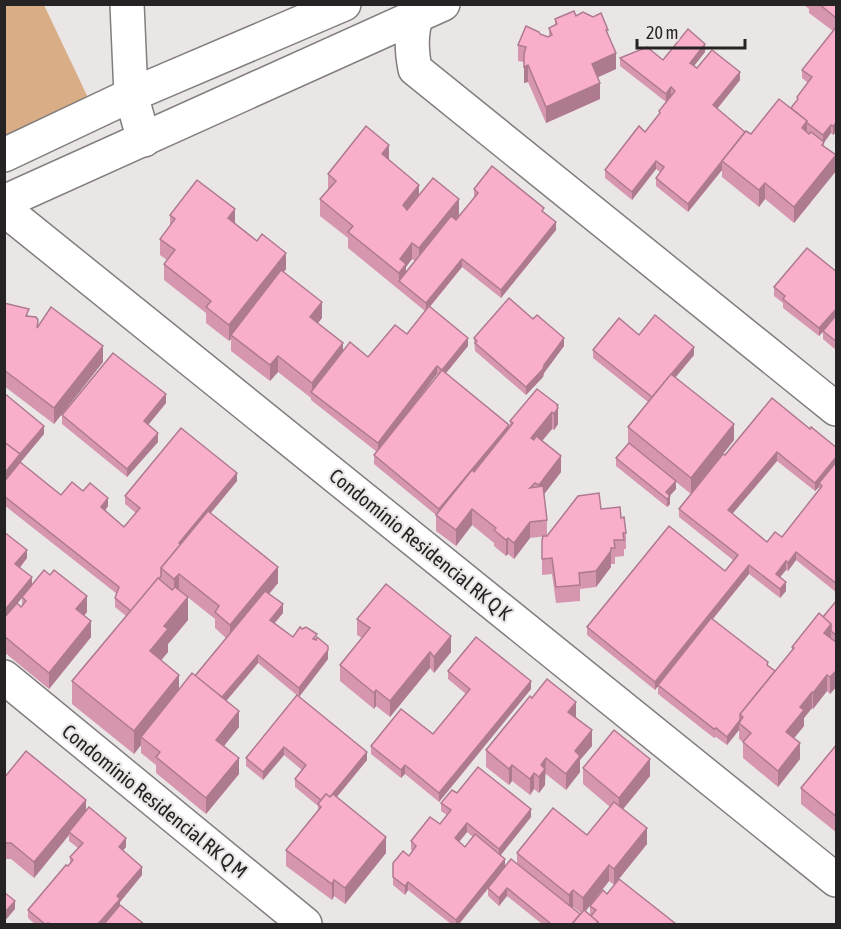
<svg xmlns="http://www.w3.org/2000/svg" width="841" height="929" font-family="'Asap Condensed',sans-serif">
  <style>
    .green { fill: #d9ad85 }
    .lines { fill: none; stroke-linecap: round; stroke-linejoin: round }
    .minor-casing { stroke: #827e7e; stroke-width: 36 }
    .tertiary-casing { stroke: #827e7e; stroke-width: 36 }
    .minor { stroke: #fff; stroke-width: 33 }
    .tertiary { stroke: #fff; stroke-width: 33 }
    .wall { fill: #d696af; fill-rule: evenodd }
    .shaded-wall { fill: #ae7a8f }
    .building { fill: #f9afcc; stroke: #ae7a8f; stroke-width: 1.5 }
    .labels { text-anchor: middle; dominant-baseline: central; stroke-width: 4.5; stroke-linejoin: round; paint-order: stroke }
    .street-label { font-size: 20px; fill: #252323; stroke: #ebe6e6 }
  </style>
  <rect width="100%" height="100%" fill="#ebe6e6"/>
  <polygon class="green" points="5,5 44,5 91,104 5,140"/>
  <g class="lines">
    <defs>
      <g id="minor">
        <polyline points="127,4 131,95 144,140"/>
        <path d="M 419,4 C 412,30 410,43 415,69 L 836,409"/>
        <polyline points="4,209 836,880"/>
        <polyline points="4,677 305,924"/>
      </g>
      <g id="tertiary">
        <polyline points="4,155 131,95 344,4"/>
        <polyline points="4,202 443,4"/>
      </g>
    </defs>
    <use href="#minor" class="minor-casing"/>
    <use href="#tertiary" class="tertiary-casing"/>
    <use href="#minor" class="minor"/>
    <use href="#tertiary" class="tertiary"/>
  </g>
  <g class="wall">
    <polygon points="803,4 837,4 837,131 833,135 831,133 824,142 824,147 836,171 794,223 765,199 759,207 722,177 722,170 688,212 656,186 656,178 660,172 656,169 632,200 605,178 605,170 645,132 659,115 659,111 671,96 666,102 620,66 620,58 663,60 705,52 694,66 697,68 740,80 717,109 745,132 751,134 791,108 797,101 797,97 808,83 802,78 802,70 833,31 809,13 809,9"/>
    <polygon points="576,16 608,35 616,69 598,77 600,99 546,123 528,82 524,83 524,62 518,61 518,45 540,34 549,37 549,28 555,25 555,19"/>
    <path d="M 389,160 L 419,195 L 459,215 L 474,198 L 474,189 L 544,213 L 556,230 L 501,298 L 462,267 L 430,307 L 468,346 L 446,373 L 509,428 L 510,426 L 510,421 L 558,408 L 558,424 L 554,430 L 552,429 L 542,441 L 561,472 L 544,494 L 547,520 L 547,536 L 530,538 L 514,559 L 508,554 L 506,556 L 494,546 L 494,543 L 472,525 L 456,546 L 436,531 L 436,515 L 374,464 L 374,455 L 377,452 L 311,400 L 311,398 L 278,372 L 270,381 L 231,351 L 231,339 L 229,341 L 206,323 L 206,313 L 164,280 L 164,264 L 167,260 L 160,255 L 160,239 L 170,227 L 170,215 L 235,223 L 286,269 L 284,272 L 322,318 L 318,323 L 343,351 L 368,357 L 407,334 L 425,311 L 348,248 L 348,238 L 320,216 L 320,199 L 328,190 L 328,174 ZM 412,259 L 415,261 L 406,272 L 406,267 ZM 437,374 L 438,375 L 397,427 Z"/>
    <polygon points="837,272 837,351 823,339 823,332 819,336 783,308 783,303 774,296 774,287"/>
    <polygon points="4,303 29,316 38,326 103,362 54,424 4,386"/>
    <path d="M 639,335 L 694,355 L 675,377 L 734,440 L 723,454 L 725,455 L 810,429 L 837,448 L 837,593 L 796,560 L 788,571 L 786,570 L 780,577 L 786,591 L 780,598 L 749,574 L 713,619 L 775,671 L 792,650 L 792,647 L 823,617 L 837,600 L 837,686 L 830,694 L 827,691 L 813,709 L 812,708 L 804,718 L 804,726 L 794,738 L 800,759 L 778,787 L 743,758 L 743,742 L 739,739 L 739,730 L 727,745 L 716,737 L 714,738 L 658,694 L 658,686 L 655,690 L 587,635 L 587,627 L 725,571 L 733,560 L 679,517 L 679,509 L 691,494 L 676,482 L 676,489 L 670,495 L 670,504 L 667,507 L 616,466 L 616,458 L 628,443 L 628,427 L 648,402 L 593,358 L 593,350 ZM 777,461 L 815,491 L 819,487 L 819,490 L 782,537 L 767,542 L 732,514 Z"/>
    <polygon points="474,338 564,346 544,373 543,377 526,395 475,351"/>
    <path d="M 4,393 L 44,434 L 20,462 L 61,495 L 83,491 L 108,506 L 105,511 L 124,527 L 136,513 L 125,504 L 125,496 L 237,481 L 211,513 L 278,583 L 269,594 L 283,613 L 275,623 L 293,637 L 317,638 L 328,659 L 299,697 L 258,663 L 226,701 L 239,727 L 224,746 L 239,774 L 206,814 L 156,773 L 156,765 L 141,753 L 141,745 L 134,754 L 72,704 L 72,681 L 126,616 L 115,607 L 115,598 L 117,594 L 4,505 ZM 180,591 L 215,619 L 215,628 L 226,638 L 195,676 L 179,689 L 161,660 L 168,652 L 168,644 L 188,620 Z"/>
    <polygon points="166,403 148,425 158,442 127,477 62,424 62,415"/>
    <polygon points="601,509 621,518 626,533 626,549 624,549 624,556 615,557 615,564 611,564 611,567 596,587 580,589 580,601 556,603 552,574 542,575 542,540 547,536"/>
    <path d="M 4,532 L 27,558 L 20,568 L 32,585 L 87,612 L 84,616 L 91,637 L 49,689 L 4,652 ZM 22,598 L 22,606 L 21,607 L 17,604 Z"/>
    <polygon points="357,619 451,652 434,673 430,668 390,717 376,706 374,709 340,681 340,665 362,638 357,635"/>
    <polygon points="448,671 531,689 439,802 405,774 401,778 371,754 371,746 433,734 466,694 448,679"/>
    <polygon points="297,695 367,760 337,797 386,853 345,904 334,896 332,900 286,866 286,850 318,810 318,806 295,787 295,779 302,770 284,755 263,780 246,766 246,758"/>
    <polygon points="532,698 576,717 592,746 580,760 580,772 566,790 546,774 545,776 545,785 539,793 534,789 530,795 512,781 509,785 486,767 486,750"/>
    <polygon points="837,744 837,833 801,804 801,788"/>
    <path d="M 583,768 L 650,776 L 623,809 L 647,844 L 614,885 L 609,881 L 586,911 L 591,915 L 590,914 L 590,906 L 607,894 L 676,924 L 542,924 L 507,896 L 499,906 L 488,896 L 488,889 L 459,924 L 451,924 L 408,890 L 405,895 L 393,885 L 393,863 L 409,856 L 413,851 L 411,850 L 411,841 L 440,824 L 447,815 L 441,811 L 441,803 L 457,793 L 531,817 L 501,855 L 505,866 L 517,864 L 517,853 L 587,835 L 610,807 L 583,784 ZM 467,832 L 473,837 L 465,847 L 459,842 ZM 573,907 L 581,913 L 580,914 L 572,908 Z"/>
    <polygon points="4,778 86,812 126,847 123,850 142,875 120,902 120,906 144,924 35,924 28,918 28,910 68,866 70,863 70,857 78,848 69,841 69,835 34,878 11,859 4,859"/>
  </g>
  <g class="shaded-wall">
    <polygon points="837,15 837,31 835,33 835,17"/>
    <polygon points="705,44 705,52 690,71 690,63"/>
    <polygon points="616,53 616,69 592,80 592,64"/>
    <polygon points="528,65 528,82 524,83 524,67"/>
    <polygon points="740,72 740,80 713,114 713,105"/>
    <polygon points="600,83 600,99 546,123 546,107"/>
    <polygon points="671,87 671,95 666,102 666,94"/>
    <polygon points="807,121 807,137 802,128"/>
    <polygon points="837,122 837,131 833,135 833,126"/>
    <polygon points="831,125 831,133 823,144 823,135"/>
    <polygon points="389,145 389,161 382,154"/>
    <polygon points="836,155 836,171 794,223 794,207"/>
    <polygon points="656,161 656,169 632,200 632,192"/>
    <polygon points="722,162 722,170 688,212 688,204"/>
    <polygon points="765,183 765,199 759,207 759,190"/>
    <polygon points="419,185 419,201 403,222 403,205"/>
    <polygon points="459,199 459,215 419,264 419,248"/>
    <polygon points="235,209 235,225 228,218"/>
    <polygon points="556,222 556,230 501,298 501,290"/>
    <polygon points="412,243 412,259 406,267 406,280 399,281 399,289 399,273 400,259"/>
    <polygon points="286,253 286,269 233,336 231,335 231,339 229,341 229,325"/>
    <polygon points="462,259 462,267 426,311 426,303"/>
    <polygon points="322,302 322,318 310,333 310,317"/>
    <polygon points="837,308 837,316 819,336 819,328"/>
    <polygon points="468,338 468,346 442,378 442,370"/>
    <polygon points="564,338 564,346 544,373 543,377 526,395 526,387"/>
    <polygon points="343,343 343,359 312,393 312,383"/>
    <polygon points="103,346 103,362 54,424 54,408"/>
    <polygon points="694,347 694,355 652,406 652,397"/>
    <polygon points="278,356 278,372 270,381 270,365"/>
    <polygon points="437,366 437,374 378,452 378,443"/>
    <polygon points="166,394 166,403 144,430 144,421"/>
    <polygon points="558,405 558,424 554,430 554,414"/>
    <polygon points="552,412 552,429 531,454 531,438"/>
    <polygon points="734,424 734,440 691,494 691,478"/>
    <polygon points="509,425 509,433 439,509"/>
    <polygon points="44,426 44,434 20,463 4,490 4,474"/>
    <polygon points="158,433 158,442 127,477 127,469"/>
    <polygon points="777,452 777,461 728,519 728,510"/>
    <polygon points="561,456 561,472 539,501 539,485"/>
    <polygon points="837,456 837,465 819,483 819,487 815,491 815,483"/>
    <polygon points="237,473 237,481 179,551 179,543"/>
    <polygon points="676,481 676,489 667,499 666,492"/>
    <polygon points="670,496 670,504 667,507 667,499"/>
    <polygon points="108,498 108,506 101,516 101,507"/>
    <polygon points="472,509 472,525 456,546 456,530"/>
    <polygon points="530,522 530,538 514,559 514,543"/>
    <polygon points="508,538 508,554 506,556 506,540"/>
    <polygon points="27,550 27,558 15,573 15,564"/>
    <polygon points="611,551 611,567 596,587 596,571"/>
    <polygon points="796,552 796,560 788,571 788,563"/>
    <polygon points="786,561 786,570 776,582 776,574"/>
    <polygon points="749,565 749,574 655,690 655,682"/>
    <polygon points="278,567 278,583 230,641 230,625"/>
    <polygon points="179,574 179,590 174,595 174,579"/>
    <polygon points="32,577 32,586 4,619 4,611"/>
    <polygon points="786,582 786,591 780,598 780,589"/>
    <polygon points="87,596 87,612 76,625 76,609"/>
    <polygon points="188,597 188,620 168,644 168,652 150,674 150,651 164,626"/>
    <polygon points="283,604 283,613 270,628 270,620"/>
    <polygon points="91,621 91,637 49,689 49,673"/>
    <polygon points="831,624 831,640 824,633"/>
    <polygon points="451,636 451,652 434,673 434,657"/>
    <polygon points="328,650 328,659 299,697 299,688"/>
    <polygon points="430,652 430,668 390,717 390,701"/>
    <polygon points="258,655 258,663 222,706 222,698"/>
    <polygon points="837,670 837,686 830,694 830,677"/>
    <polygon points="179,675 179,698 141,737 141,745 134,754 134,731"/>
    <polygon points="827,675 827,691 813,709 813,693"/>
    <polygon points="531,681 531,689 439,802 439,793"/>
    <polygon points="376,690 376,706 374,709 374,693"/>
    <polygon points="812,692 812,708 804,718 804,726 786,748 786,732 800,707"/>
    <polygon points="576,702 576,718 568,712"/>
    <polygon points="239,711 239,727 216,756 216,740"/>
    <polygon points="740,720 740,724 739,723 739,730 727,745 727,737"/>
    <polygon points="592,730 592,746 580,760 580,772 566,790 566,774 575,751"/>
    <polygon points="800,743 800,759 778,787 778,771"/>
    <polygon points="284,747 284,755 263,780 263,772"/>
    <polygon points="367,752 367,760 325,811 325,803"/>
    <polygon points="239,758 239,774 206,814 206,798"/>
    <polygon points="546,758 545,785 539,793 539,777 541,765"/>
    <polygon points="650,759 650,776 619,814 619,798"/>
    <polygon points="405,765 405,774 401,778 401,770"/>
    <polygon points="512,765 512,781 509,785 509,769"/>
    <polygon points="534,773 534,789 530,795 530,779"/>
    <polygon points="86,800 86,816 69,832 69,835 34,878 34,862"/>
    <polygon points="531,809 531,817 499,857 499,849"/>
    <polygon points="467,823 467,832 455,847 455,838"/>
    <polygon points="647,828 647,844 614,885 614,869"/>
    <polygon points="386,837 386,853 345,904 345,888"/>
    <polygon points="126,838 126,847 119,855 119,847"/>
    <polygon points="505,859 505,867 459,924 456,924 456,920"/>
    <polygon points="609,865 609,881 583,914 583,898"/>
    <polygon points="142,867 142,875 120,902 120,907 105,924 98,924 117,896"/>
    <polygon points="334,880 334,896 332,900 332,884"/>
    <polygon points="408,882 408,890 405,895 405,886"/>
    <polygon points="507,888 507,896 499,906 499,898"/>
    <polygon points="573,890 573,907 569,911 569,895"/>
    <polygon points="15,901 15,909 4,922 4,913"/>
  </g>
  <g class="building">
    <polygon points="819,4 837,4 837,15 835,17"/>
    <polygon points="574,11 576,16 583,12 593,17 601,13 608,30 606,30 616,53 592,64 600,83 546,107 528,65 524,67 524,54 526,47 518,45 526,26 539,32 540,34 548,37 552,35 549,28 557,24 555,19"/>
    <polygon points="837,26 837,122 833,126 831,125 823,135 806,122 807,121 791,108 798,99 797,97 812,77 802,70"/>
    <polygon points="688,29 705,44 690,63 697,68 712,50 740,72 713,105 745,132 688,204 656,178 664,167 656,161 632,192 605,170 639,126 645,132 660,113 659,111 675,91 671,87 666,94 620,58 647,47 663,60"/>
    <polygon points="779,99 807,121 802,128 809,134 811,132 824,142 822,145 836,155 794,207 765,183 759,190 722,161 746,131 751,134"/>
    <polygon points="366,126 389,145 382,154 419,185 403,205 407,210 433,178 459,199 419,248 412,243 400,259 406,264 399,273 348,232 353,226 320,199 336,181 328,174"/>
    <polygon points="492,166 544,208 542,211 556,222 501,290 462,259 426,303 399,281 451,216 456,220 478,193 474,189"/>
    <polygon points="197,180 235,209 228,218 257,241 262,234 286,253 229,325 206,307 211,301 164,264 175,250 160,239 175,219 170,215"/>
    <polygon points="807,248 837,272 837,308 819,328 783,299 785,296 774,287"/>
    <polygon points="281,270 322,302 310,317 343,343 312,383 278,356 270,365 231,335"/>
    <polygon points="509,298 533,319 537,315 564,338 544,365 543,369 526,387 475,343 477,341 474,338"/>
    <polygon points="4,303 29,309 26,316 36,317 38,320 37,328 51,307 103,346 54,408 4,370"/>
    <polygon points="429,306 468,338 442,370 437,366 378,443 311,392 350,342 368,357 395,325 407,334"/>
    <polygon points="837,314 837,342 823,331"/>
    <polygon points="655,315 694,347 652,397 593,350 619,318 639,335"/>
    <polygon points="113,353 166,394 144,421 158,433 127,469 62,415"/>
    <polygon points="442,370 509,425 439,509 374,455"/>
    <polygon points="671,374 734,424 691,478 628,427"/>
    <polygon points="537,389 558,405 557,406 558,408 554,414 552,412 531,438 534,440 536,436 561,456 539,485 535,483 530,488 543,486 547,520 530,522 514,543 508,538 506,540 494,530 496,528 472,509 456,530 436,515 472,470 474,472 513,423 510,421"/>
    <polygon points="4,393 44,426 20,454 4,442"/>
    <polygon points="772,398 810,429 811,427 837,448 837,456 815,483 777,452 728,510 767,542 775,532 782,537 822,486 819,483 837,461 837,584 796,552 788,563 786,561 776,574 786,582 780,589 749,565 655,682 587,627 669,526 725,571 738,555 679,509 723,454 725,455"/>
    <polygon points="181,428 237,473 179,543 181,544 161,568 161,576 159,579 158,578 131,611 115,598 119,587 4,496 4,482 20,462 61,495 72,482 83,491 90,483 108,498 101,507 124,527 140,508 125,496"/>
    <polygon points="4,442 20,454 4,474"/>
    <polygon points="629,443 676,481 666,492 670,496 667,499 616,458"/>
    <polygon points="599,493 601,509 620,507 621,518 624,517 626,533 623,533 624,540 614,540 615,548 611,548 611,551 596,571 579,573 580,585 556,587 552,558 542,559 542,540 543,536 547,536 578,496"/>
    <polygon points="208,511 278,567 230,625 215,612 219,606 179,574 174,579 161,568"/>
    <polygon points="4,532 27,550 15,564 32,577 4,611"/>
    <polygon points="44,570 50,575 54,570 87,596 76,609 91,621 49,673 4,636 4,618 17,603 21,607 26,601 22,597"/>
    <polygon points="158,578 172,590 175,587 188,597 164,626 168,629 150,651 179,675 134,731 72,681"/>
    <polygon points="386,584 451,636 434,657 430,652 390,701 376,690 374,693 340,665 370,628 357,619"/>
    <polygon points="265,591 283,604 270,620 293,637 300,627 302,629 306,627 317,634 313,639 316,640 317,637 328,646 328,650 299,688 258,655 222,697 195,676"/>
    <polygon points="837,600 837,636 831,631 831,624 823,617"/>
    <polygon points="819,613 831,624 824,633 837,643 837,670 830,677 827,675 813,693 812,692 800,707 804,710 786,732 800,743 778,771 743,742 751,733 739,723 743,717 740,714 794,648 792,647"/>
    <polygon points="711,618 768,662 767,665 775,671 740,714 740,720 727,737 716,728 714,729 658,685"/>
    <polygon points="476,637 531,681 439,793 405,765 401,770 371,746 401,709 433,734 470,689 448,671"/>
    <polygon points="192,673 239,711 216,740 239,758 206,798 156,757 160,752 141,737"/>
    <polygon points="547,679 576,702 568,712 592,730 575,751 580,756 566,774 546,758 541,765 545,769 539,777 534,773 530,779 512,765 509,769 486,750 530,696 532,698"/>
    <polygon points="297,695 367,752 330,797 326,794 321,800 295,779 306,765 284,747 263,772 246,758"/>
    <polygon points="614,730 650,759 619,798 583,768"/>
    <polygon points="837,744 837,817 801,788"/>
    <polygon points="26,751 86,800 34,862 11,843 4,843 4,778"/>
    <polygon points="478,767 531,809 499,849 467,823 455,838 465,847 475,834 505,859 456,920 408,882 405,886 393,877 393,863 403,851 409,856 416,846 411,841 430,817 440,824 451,810 441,803 452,790 457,793"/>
    <polygon points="326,794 330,797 333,794 386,837 345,888 334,880 332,884 286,850 321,807 318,804"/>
    <polygon points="614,802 647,828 614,869 609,865 583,898 573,890 569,895 517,853 553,808 587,835"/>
    <polygon points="89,807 126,838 119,847 142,867 117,896 120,899 98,924 51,924 48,923 45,924 28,910 66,865 68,866 73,860 70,857 83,843 69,832"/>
    <polygon points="511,859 580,914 572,924 548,924 550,923 507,888 499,898 488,888"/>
    <polygon points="619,879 676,924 598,924 598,922 591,916 596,910 590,906 603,890 607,894"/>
    <polygon points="4,892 15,901 4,913"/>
    <polygon points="120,905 144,924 104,924"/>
    <polygon points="584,910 598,922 596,924 572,924"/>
  </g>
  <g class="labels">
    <g class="street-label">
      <text transform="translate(421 544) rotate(39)">Condomínio Residencial RK Q K</text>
      <text transform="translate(155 801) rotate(39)">Condomínio Residencial RK Q M</text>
    </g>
  </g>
  <rect width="841" height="929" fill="none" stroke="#252323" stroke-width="12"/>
  <path d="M637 39v9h108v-9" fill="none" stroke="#252323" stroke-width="3"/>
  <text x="646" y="39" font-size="18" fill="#252323" stroke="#ebe6e6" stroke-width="4.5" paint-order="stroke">20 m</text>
</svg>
